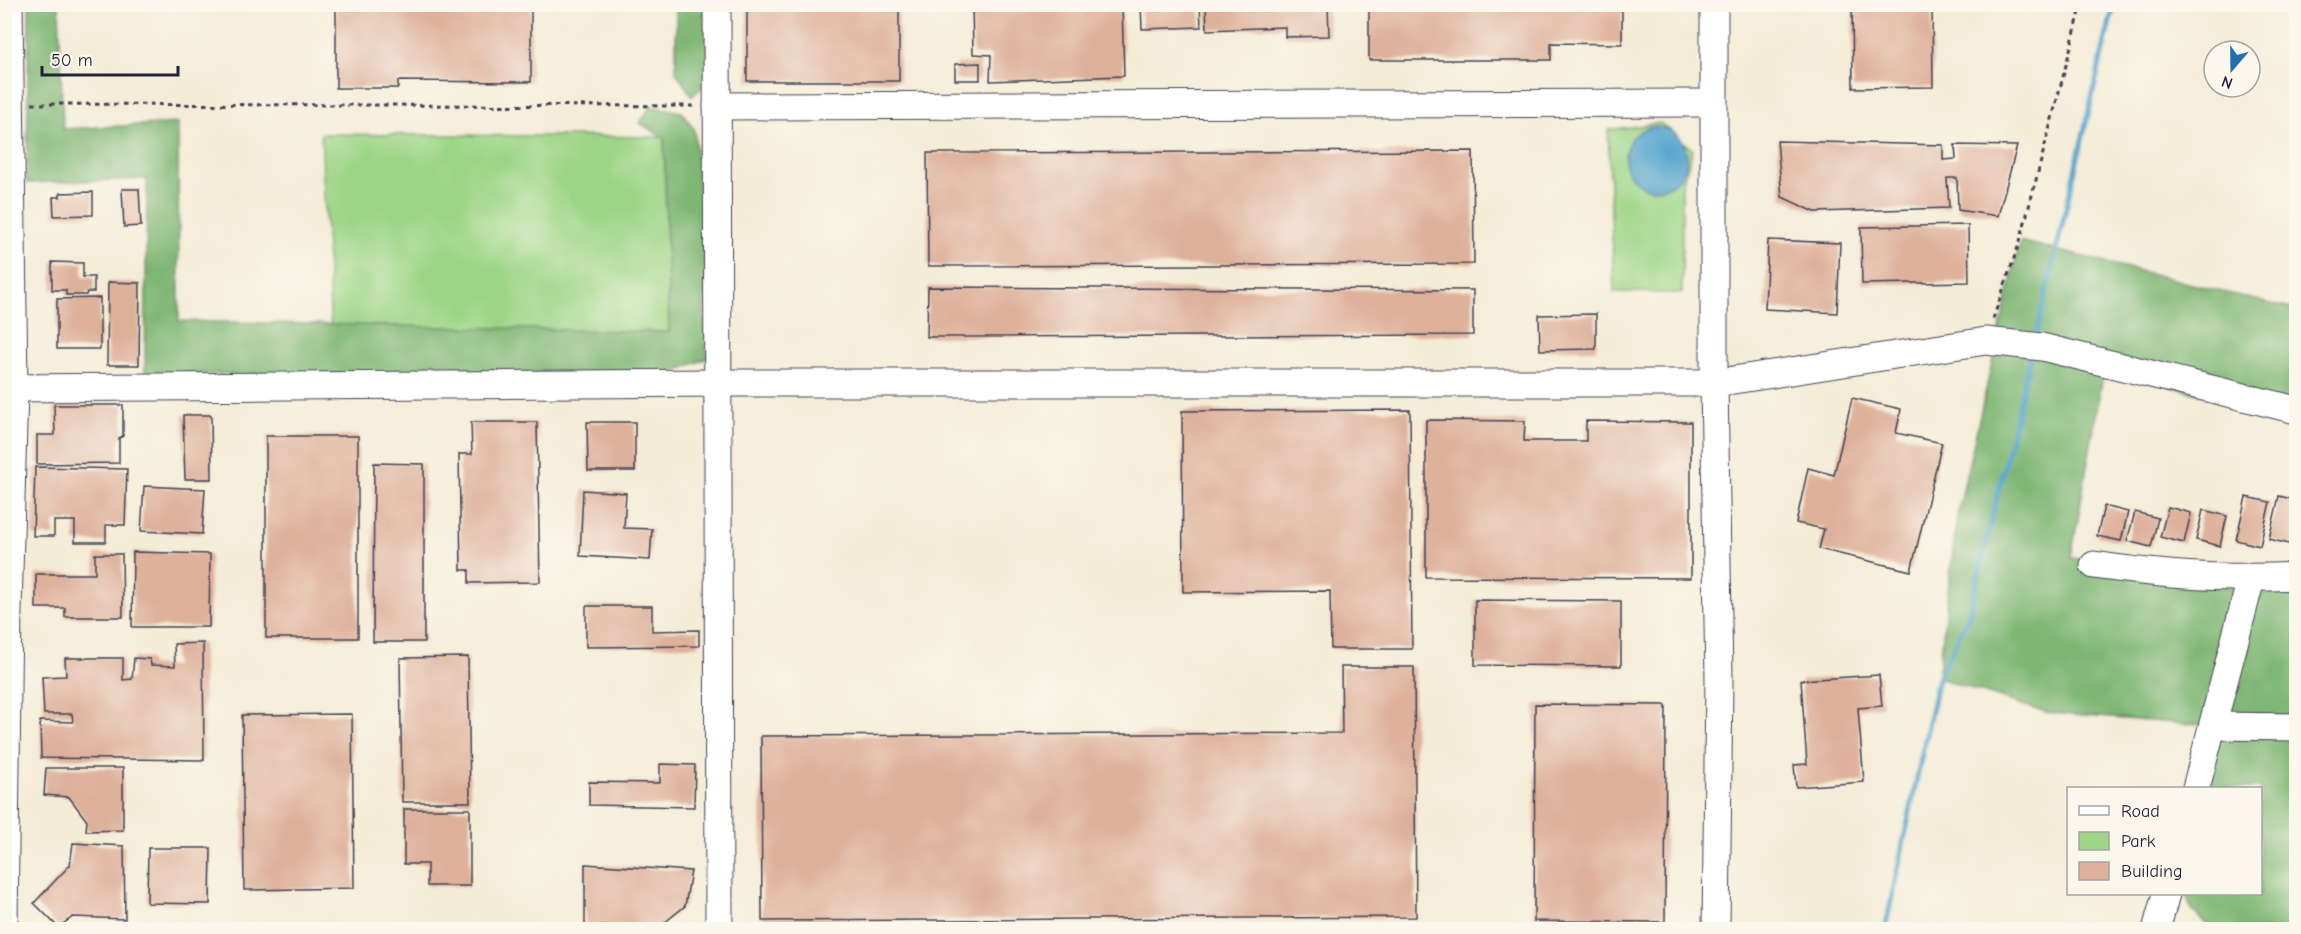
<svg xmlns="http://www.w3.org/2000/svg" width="2301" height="934" font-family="'Comic Neue',sans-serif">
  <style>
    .green { fill: #9dd586; stroke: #607c60; stroke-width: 1.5 }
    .forest { fill: #7eb673; stroke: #506c57; stroke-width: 1.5 }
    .water { fill: #51a3cc; stroke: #3a6284; stroke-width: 1.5 }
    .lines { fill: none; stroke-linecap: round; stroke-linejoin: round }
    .stream { stroke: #51a3cc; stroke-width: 5 }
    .building { fill: #deb19b }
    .minor-casing { stroke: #424052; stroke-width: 29 }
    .path { stroke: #424052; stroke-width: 3; stroke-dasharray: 4.5 4.5; stroke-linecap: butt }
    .minor { stroke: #fff; stroke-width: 27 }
  </style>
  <rect width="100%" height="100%" fill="#fbf7ec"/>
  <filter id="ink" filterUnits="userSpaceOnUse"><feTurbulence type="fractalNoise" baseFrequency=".0167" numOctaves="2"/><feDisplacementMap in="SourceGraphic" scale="12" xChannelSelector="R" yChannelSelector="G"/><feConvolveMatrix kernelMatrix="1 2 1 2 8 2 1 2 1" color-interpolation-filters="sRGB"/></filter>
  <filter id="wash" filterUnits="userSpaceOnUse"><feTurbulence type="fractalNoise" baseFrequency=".008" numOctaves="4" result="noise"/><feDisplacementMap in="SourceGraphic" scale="24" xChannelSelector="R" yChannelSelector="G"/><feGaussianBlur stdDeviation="1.35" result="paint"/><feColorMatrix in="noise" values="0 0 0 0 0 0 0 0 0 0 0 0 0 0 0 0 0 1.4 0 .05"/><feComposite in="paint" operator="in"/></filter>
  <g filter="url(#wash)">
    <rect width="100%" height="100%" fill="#f4ecd7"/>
    <g class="green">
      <polygon points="1660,123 1693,150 1682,185 1682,293 1614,292 1608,130"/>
      <polygon points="321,134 664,137 670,332 331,330"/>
    </g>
    <g class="forest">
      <polygon points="29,5 59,5 63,129 178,123 179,321 669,332 664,138 640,123 651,106 682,112 694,129 706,254 704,315 708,358 668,374 145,374 147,179 27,183"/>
      <polygon points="676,5 709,5 710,80 692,96 676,72"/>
      <polygon points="2020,241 2296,310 2296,417 2104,370 2071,558 2228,578 2296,575 2296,929 2211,929 2191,909 2186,894 2260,894 2260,788 2196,788 2214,726 2048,713 1938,678 1957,516"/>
    </g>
    <circle class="water" cx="1656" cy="158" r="31"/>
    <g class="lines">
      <g class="stream">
        <polyline points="2035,340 2114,4"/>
        <polyline points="1885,930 1938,678 1969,615 2031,354"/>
      </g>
    </g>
    <g id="blocks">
      <g class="building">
        <polygon points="336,4 531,4 531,82 398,81 398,88 336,88"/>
        <rect x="747" y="4" width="152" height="77"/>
        <polygon points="972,4 1122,4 1124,76 990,81 991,55 973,54"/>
        <polygon points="1141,4 1200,4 1201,27 1142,29"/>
        <polygon points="1206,4 1328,4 1329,36 1285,37 1285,27 1207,30"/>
        <polygon points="1369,4 1622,4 1622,44 1551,43 1551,60 1369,60"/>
        <polygon points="1852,4 1932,4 1933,87 1853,88"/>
        <polygon points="980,63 980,80 955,80 955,64"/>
        <polygon points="1777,141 1943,145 1943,160 1956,159 1955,145 2017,146 1998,216 1958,210 1957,178 1947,178 1949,208 1815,212 1782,197"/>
        <polygon points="1473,151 1474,264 928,266 927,153"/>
        <polygon points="122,189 139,189 141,226 124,227"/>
        <polygon points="93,192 93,215 54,216 53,197 60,197 60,193"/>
        <polygon points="1968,225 1969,282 1862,284 1861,227"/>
        <polygon points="1768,240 1840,243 1837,313 1765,309"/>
        <polygon points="52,262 83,263 83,277 94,277 94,292 87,292 86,295 66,295 66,290 52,290"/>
        <polygon points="108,282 140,283 139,365 107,365"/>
        <polygon points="928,287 1473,290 1473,335 927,337"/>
        <polygon points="100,298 100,349 57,349 57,299"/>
        <polygon points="1596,314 1596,349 1540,350 1539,315"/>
        <polygon points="1852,398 1901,409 1896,433 1942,443 1911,571 1819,549 1824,529 1796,523 1808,468 1834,475"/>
        <polygon points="54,405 123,405 123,436 119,438 119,463 37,464 37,435 55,435"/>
        <polygon points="1410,410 1412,649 1331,649 1330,591 1183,592 1182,411"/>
        <polygon points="183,415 211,415 212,479 185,479"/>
        <polygon points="1426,420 1525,421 1524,441 1586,441 1586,421 1691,422 1691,578 1426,577"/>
        <polygon points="471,422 537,422 540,582 469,583 469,570 461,570 459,454 472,454"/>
        <polygon points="587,422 635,422 635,471 588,471"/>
        <rect x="266" y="436" width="92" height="202"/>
        <polygon points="374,463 424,464 424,642 373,642"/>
        <polygon points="35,467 127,469 125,525 106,525 106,542 75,542 75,521 54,521 54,536 33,536"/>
        <polygon points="144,486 205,489 202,534 141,531"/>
        <polygon points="583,490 626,493 624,528 652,529 650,560 580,556"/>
        <polygon points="2279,496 2296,500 2296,530 2293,545 2269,539"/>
        <polygon points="2246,497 2270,502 2260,546 2236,540"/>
        <polygon points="2104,506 2128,512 2121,541 2097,536"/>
        <polygon points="2168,507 2191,513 2184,543 2160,537"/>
        <polygon points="2203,510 2227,516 2220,546 2196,540"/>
        <polygon points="2135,512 2158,518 2151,547 2127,541"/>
        <polygon points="133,552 210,554 209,627 132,627"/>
        <polygon points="95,554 122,554 123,617 65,617 65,608 36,608 36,574 95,574"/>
        <polygon points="1475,600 1621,601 1621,666 1475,665"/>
        <polygon points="586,606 652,606 652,631 699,630 699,646 586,647"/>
        <polygon points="203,643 204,760 41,758 40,721 73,722 72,714 44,714 42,677 66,676 65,658 123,658 123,680 132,679 134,658 150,659 151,665 175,666 174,644"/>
        <polygon points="468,657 470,802 402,802 400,658"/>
        <polygon points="1341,667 1414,667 1416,917 762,921 761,736 1342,733"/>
        <polygon points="1879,675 1882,706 1858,708 1864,782 1796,787 1794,765 1807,764 1801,680"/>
        <polygon points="1535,704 1666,705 1665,922 1534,921"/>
        <polygon points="352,714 354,888 244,890 242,715"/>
        <polygon points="660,764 695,765 694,807 589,805 589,782 660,783"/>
        <polygon points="46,768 123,768 123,830 86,831 87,821 69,797 44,795"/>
        <polygon points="404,809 470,809 470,886 427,886 427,864 404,864"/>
        <polygon points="73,843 124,846 125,919 73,917 58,927 34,903 70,865"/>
        <polygon points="148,848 211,848 210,904 147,903"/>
        <polygon points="585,864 691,871 685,906 659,927 585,926"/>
      </g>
    </g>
  </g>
  <g filter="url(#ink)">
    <use href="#blocks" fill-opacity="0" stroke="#424052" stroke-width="1.5"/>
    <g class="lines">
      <defs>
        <g id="minor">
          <polyline points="717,4 719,930"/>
          <polyline points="1714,4 1714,383 1719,680 1716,930"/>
          <polyline points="717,106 1713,103"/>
          <polyline points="4,388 719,383 1714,383 1986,341 2042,347 2296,410"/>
          <path d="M 2094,565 C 2161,575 2229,580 2296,576"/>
          <polyline points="2214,726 2296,727"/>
          <polyline points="2196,788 2251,579"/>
          <polyline points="4,925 8,610 14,388 9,4"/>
          <polyline points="2156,930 2166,894"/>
        </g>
      </defs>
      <use href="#minor" class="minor-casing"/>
      <g class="path">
        <polyline points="32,104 695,106"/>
        <polyline points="1993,319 2020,241 2082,4"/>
      </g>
      <use href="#minor" class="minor"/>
    </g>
  </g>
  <rect width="2301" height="934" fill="none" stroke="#fbf7ec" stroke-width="24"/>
  <rect x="2067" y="787" width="195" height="108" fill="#fbf7ec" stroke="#a4a2a5" stroke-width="1.5"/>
  <rect x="2079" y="806" width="30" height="9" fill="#ffffff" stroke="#a4a2a5" stroke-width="1.5"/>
  <text x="2121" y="817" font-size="18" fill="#22223b">Road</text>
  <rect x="2079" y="832" width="30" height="18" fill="#9dd586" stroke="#a4a2a5" stroke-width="1.5"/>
  <text x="2121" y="847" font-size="18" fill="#22223b">Park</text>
  <rect x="2079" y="862" width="30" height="18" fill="#deb19b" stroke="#a4a2a5" stroke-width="1.5"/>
  <text x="2121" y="877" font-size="18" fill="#22223b">Building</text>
  <g transform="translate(2232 69) rotate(200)"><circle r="28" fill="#fbf7ec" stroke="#a4a2a5" stroke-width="1.5"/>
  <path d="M0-4.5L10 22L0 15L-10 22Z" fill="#1f6fb2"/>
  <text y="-9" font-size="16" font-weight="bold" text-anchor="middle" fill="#22223b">N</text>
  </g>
  <path d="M42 66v9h136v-9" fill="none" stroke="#22223b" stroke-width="3"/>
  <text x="51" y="66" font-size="18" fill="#22223b" stroke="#fbf7ec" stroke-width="4.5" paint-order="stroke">50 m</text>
</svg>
